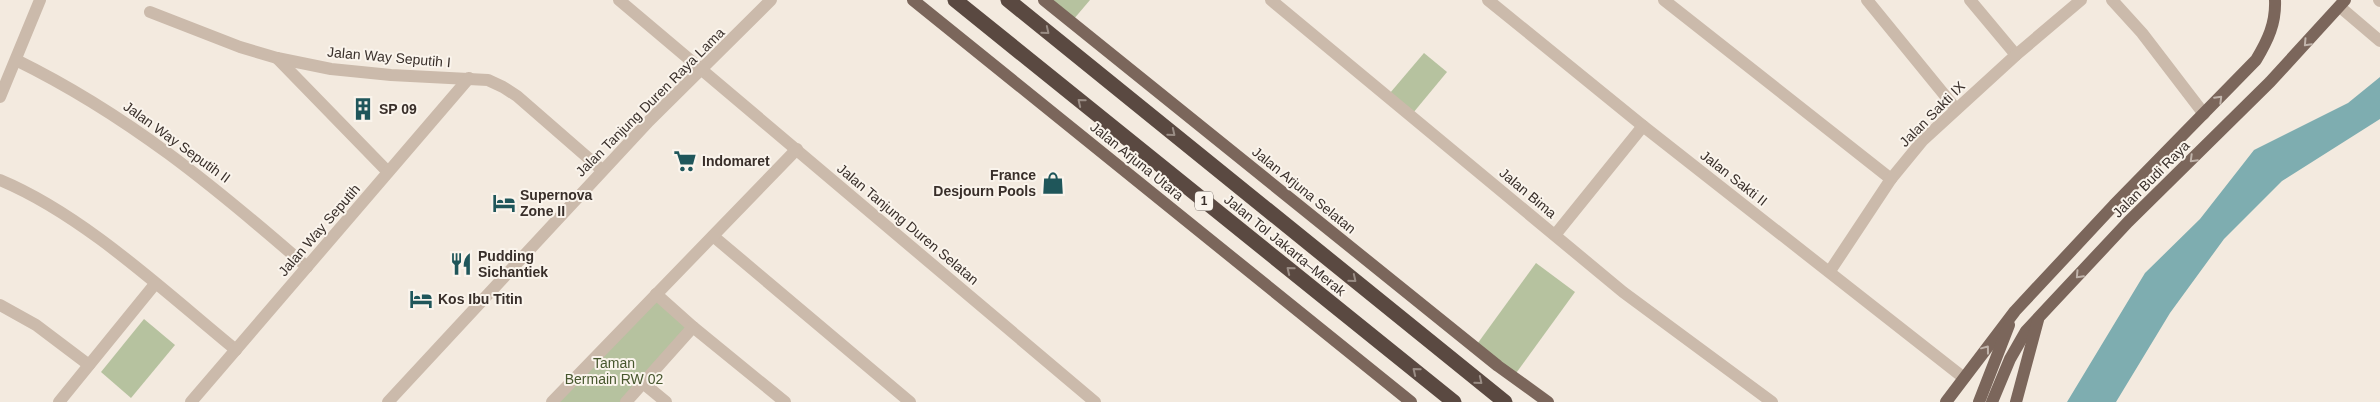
<svg xmlns="http://www.w3.org/2000/svg" width="2380" height="402" font-family="Helvetica,sans-serif">
  <style>
    .green { fill: #b6c29f }
    .water { fill: #7eadb0 }
    .lines { fill: none; stroke-linecap: round; stroke-linejoin: round }
    .minor { stroke: #cbbaab; stroke-width: 12 }
    .major { stroke: #7b665b; stroke-width: 12 }
    .highway { stroke: #5a4941; stroke-width: 15 }
    .oneway { stroke: #9a8d85 }
    .oneway2 { stroke: #c1b4ab }
    .labels { text-anchor: middle; dominant-baseline: central; stroke-width: 4; stroke-linejoin: round; paint-order: stroke }
    .shield { fill: #faf4ec; stroke: #736a64; stroke-width: 1 }
    .shield-label { font-size: 12px; font-weight: bold; fill: #392f2a }
    .street-label { font-size: 14px; fill: #392f2a; stroke: #faf4ec }
    .poi-label { font-size: 14px; font-weight: bold; fill: #392f2a; stroke: #faf4ec; text-anchor: start }
    .park-label { font-size: 14px; fill: #47572e; stroke: #faf4ec }
  </style>
  <rect width="100%" height="100%" fill="#f3eadf"/>
  <g class="green">
    <polygon points="1049,0 1090,0 1073,20"/>
    <polygon points="1424,53 1447,72 1413,113 1390,93"/>
    <polygon points="1536,263 1575,292 1514,376 1475,347"/>
    <polygon points="651,294 690,327 623,402 552,402"/>
    <polygon points="144,319 175,345 131,398 101,372"/>
  </g>
  <polygon class="water" points="2380,77 2380,119 2282,181 2224,239 2170,313 2116,402 2067,402 2145,273 2200,219 2254,150 2348,103"/>
  <g class="lines">
    <g class="minor">
      <polyline points="619,0 1095,402"/>
      <polyline points="1271,0 1623,292 1772,402"/>
      <polyline points="1488,0 1643,126 1964,378"/>
      <polyline points="1664,0 1891,179"/>
      <polyline points="1867,0 1956,109"/>
      <polyline points="1970,0 2016,55"/>
      <polyline points="2112,0 2142,33 2204,114"/>
      <polyline points="2379,0 2380,1"/>
      <polyline points="2340,7 2380,41"/>
      <polyline points="150,12 240,47 277,58 331,69 391,75 488,80 503,87 517,96 602,170"/>
      <polyline points="277,58 388,172"/>
      <path d="M 16,60 C 128,115 214,186 307,267"/>
      <polyline points="0,97 40,0"/>
      <path d="M 0,180 C 84,215 165,292 236,350"/>
      <polyline points="1555,235 1643,126"/>
      <polyline points="713,236 910,402"/>
      <polyline points="1830,271 1891,179 1923,140 2016,55 2081,0"/>
      <polyline points="656,294 693,327 785,402"/>
      <polyline points="0,305 36,325 89,365"/>
      <polyline points="643,383 666,402"/>
      <polyline points="59,402 155,284"/>
      <polyline points="191,402 469,78"/>
      <polyline points="388,402 649,121 771,0"/>
      <polyline points="552,402 797,149"/>
      <polyline points="626,402 693,327"/>
    </g>
    <g class="major">
      <polyline points="913,0 1411,402"/>
      <polyline points="1044,0 1498,366 1548,402"/>
      <path d="M 1946,402 L 2015,311 L 2114,205 L 2256,60 C 2268,40 2276,23 2275,0"/>
      <polyline points="1979,402 2009,325"/>
      <polyline points="1992,402 2010,359 2026,331 2128,222 2270,82 2345,0"/>
      <polyline points="2016,402 2038,320"/>
    </g>
    <g class="highway">
      <polyline points="955,0 1454,402"/>
      <polyline points="1008,0 1505,402"/>
    </g>
  </g>
  <defs><path id="oneway-chevron" d="M-2-3.5L2.5 0L-2 3.5" fill="none" stroke-width="1.6" stroke-linecap="round" stroke-linejoin="round" transform="scale(1.25)"/></defs>
  <g class="oneway">
    <use href="#oneway-chevron" transform="translate(1046 31) rotate(39)"/>
    <use href="#oneway-chevron" transform="translate(1081 102) rotate(-141)"/>
    <use href="#oneway-chevron" transform="translate(1172 133) rotate(39)"/>
    <use href="#oneway-chevron" transform="translate(1290 270) rotate(-141)"/>
    <use href="#oneway-chevron" transform="translate(1353 279) rotate(39)"/>
    <use href="#oneway-chevron" transform="translate(1416 371) rotate(-141)"/>
    <use href="#oneway-chevron" transform="translate(1479 381) rotate(39)"/>
  </g>
  <g class="oneway2">
    <use href="#oneway-chevron" transform="translate(2307 43) rotate(133)"/>
    <use href="#oneway-chevron" transform="translate(2219 99) rotate(-45)"/>
    <use href="#oneway-chevron" transform="translate(2193 159) rotate(135)"/>
    <use href="#oneway-chevron" transform="translate(2079 275) rotate(133)"/>
    <use href="#oneway-chevron" transform="translate(1986 349) rotate(-53)"/>
  </g>
  <defs>
    <symbol id="building-bare" viewBox="-9 -9 18 18"><path d="M-4-6H4V6H1V3H-1V6H-4ZM-2.5-4.3h1.7v1.8h-1.7ZM.8-4.3h1.7v1.8H.8ZM-2.5-1h1.7V.8h-1.7ZM.8-1h1.7V.8H.8Z" fill="#1f565a" stroke="#faf4ec" stroke-width="2.5" paint-order="stroke"/></symbol>
    <symbol id="supermarket-bare" viewBox="-9 -9 18 18"><path d="M-6-5.5h2.5l.6 2H6L4.5 2H-2.5L-4.4-4H-6ZM-1.5 3.2a1.3 1.3 0 1 0 .1 0ZM3 3.2a1.3 1.3 0 1 0 .1 0Z" fill="#1f565a" stroke="#faf4ec" stroke-width="2.5" paint-order="stroke"/></symbol>
    <symbol id="shop-bare" viewBox="-9 -9 18 18"><path d="M-5-2.5h2.3a2.7 3.5 0 0 1 5.4 0H5L5.5 6h-11ZM-1.5-2.5h3a1.5 2.3 0 0 0-3 0Z" fill="#1f565a" stroke="#faf4ec" stroke-width="2.5" paint-order="stroke"/></symbol>
    <symbol id="hotel-bare" viewBox="-9 -9 18 18"><path d="M-6-4.5h1.5V1H6V5H4.5V3h-9V5H-6ZM-4 0a1.8 1.8 0 1 1 3.6 0ZM.5 0V-2.5h3Q6-2.5 6 0Z" fill="#1f565a" stroke="#faf4ec" stroke-width="2.5" paint-order="stroke"/></symbol>
    <symbol id="restaurant-bare" viewBox="-9 -9 18 18"><path d="M-5-6h1v4h1v-4h1v4h1v-4h1v5L-1.5 .5V6h-2V.5L-5-1ZM5-6V6H3V1.5H1.5Q1.5-4 5-6Z" fill="#1f565a" stroke="#faf4ec" stroke-width="2.5" paint-order="stroke"/></symbol>
  </defs>
  <g fill-rule="evenodd">
    <use href="#building-bare" x="347" y="93" width="32" height="32"/>
    <use href="#supermarket-bare" x="669" y="145" width="32" height="32"/>
    <use href="#shop-bare" x="1037" y="167" width="32" height="32"/>
    <use href="#hotel-bare" x="488" y="187" width="32" height="32"/>
    <use href="#restaurant-bare" x="445" y="248" width="32" height="32"/>
    <use href="#hotel-bare" x="405" y="283" width="32" height="32"/>
  </g>
  <g class="labels">
    <rect class="shield" x="1195" y="191.5" width="18" height="19" rx="4"/>
    <g class="shield-label">
      <text x="1204" y="201">1</text>
    </g>
    <g class="street-label">
      <text transform="translate(389 57) rotate(5)">Jalan Way Seputih I</text>
      <text transform="translate(650 102) rotate(-45)">Jalan Tanjung Duren Raya Lama</text>
      <text transform="translate(1932 114) rotate(-45)">Jalan Sakti IX</text>
      <text transform="translate(177 142) rotate(36)">Jalan Way Seputih II</text>
      <text transform="translate(1137 161) rotate(39)">Jalan Arjuna Utara</text>
      <text transform="translate(1734 178) rotate(38)">Jalan Sakti II</text>
      <text transform="translate(2151 179) rotate(-45)">Jalan Budi Raya</text>
      <text transform="translate(1304 190) rotate(39)">Jalan Arjuna Selatan</text>
      <text transform="translate(1528 193) rotate(40)">Jalan Bima</text>
      <text transform="translate(908 224) rotate(40)">Jalan Tanjung Duren Selatan</text>
      <text transform="translate(319 230) rotate(-49)">Jalan Way Seputih</text>
      <text transform="translate(1285 245) rotate(39)">Jalan Tol Jakarta–Merak</text>
    </g>
    <g class="poi-label">
      <text x="379" y="109">SP 09</text>
      <text x="702" y="161">Indomaret</text>
      <text x="1036" y="175" text-anchor="end">France<tspan x="1036" dy="16">Desjourn Pools</tspan></text>
      <text x="520" y="195">Supernova<tspan x="520" dy="16">Zone II</tspan></text>
      <text x="478" y="256">Pudding<tspan x="478" dy="16">Sichantiek</tspan></text>
      <text x="438" y="299">Kos Ibu Titin</text>
    </g>
    <g class="park-label">
      <text x="614" y="363">Taman<tspan x="614" dy="16">Bermain RW 02</tspan></text>
    </g>
  </g>
</svg>
